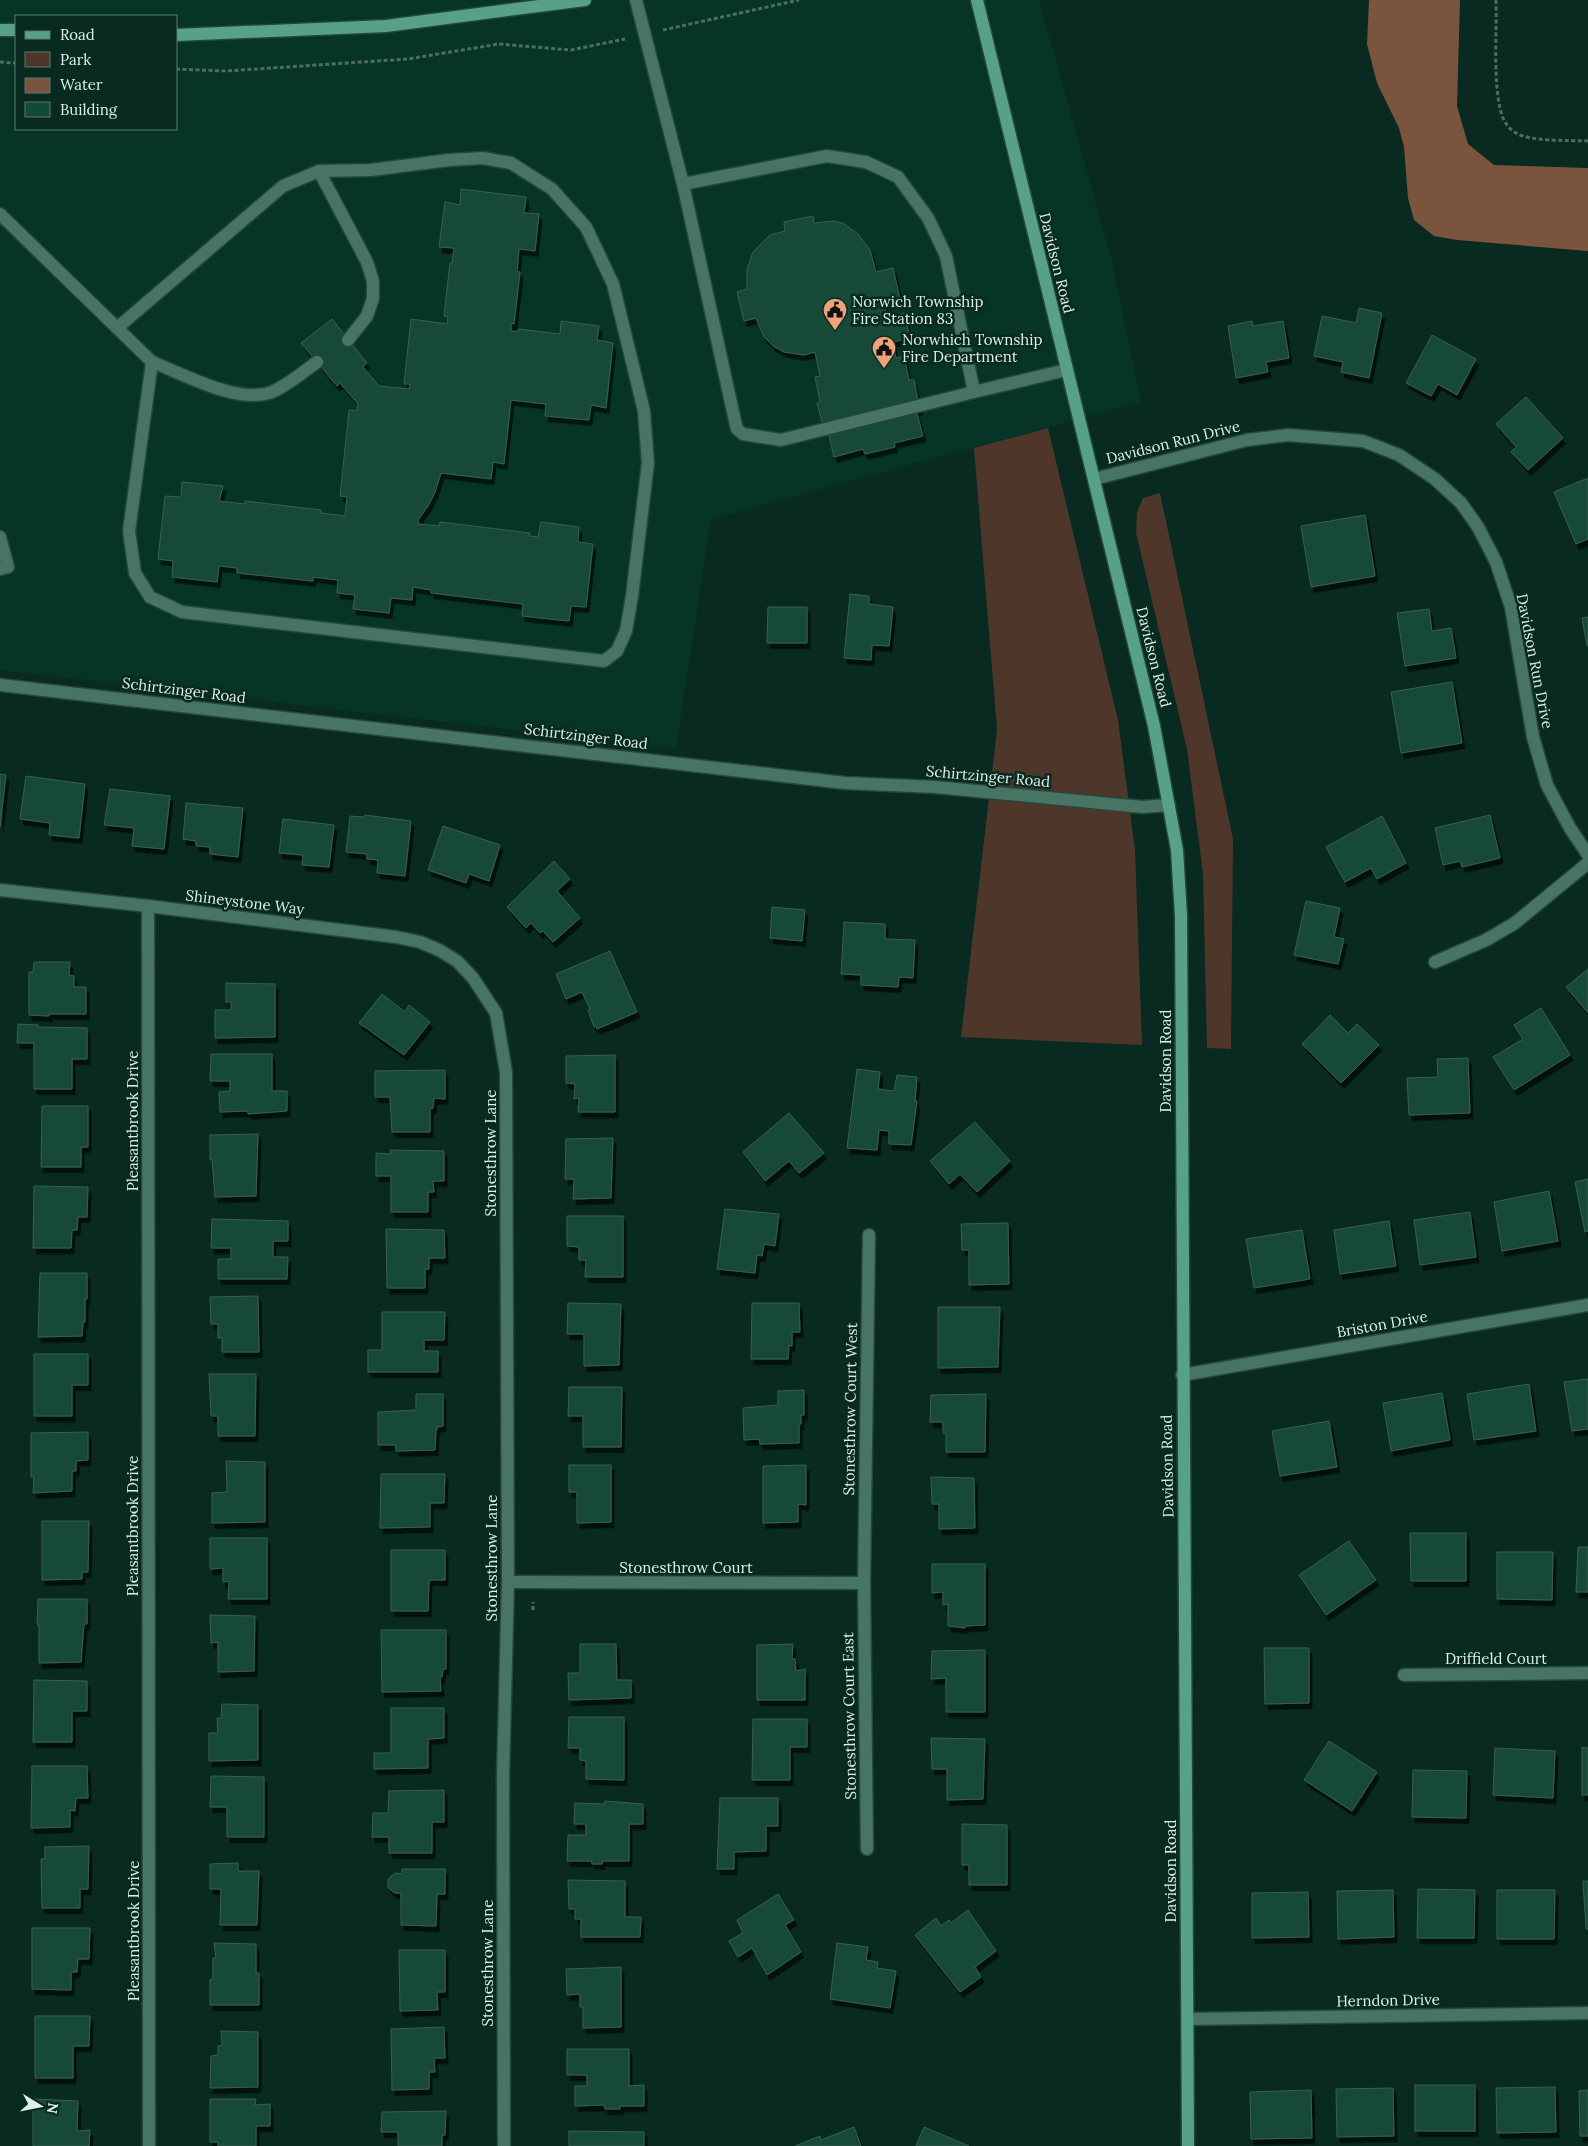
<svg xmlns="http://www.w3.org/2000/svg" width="1588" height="2146" font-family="Lora,serif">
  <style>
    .built { fill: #063528; fill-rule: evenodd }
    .green { fill: #4e362a }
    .water { fill: #7b543e }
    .building { fill: #134939; stroke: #3c5e52; filter: url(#shadow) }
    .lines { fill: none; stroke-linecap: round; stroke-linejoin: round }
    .lane-casing { stroke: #26463c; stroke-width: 15 }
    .street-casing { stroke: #26463c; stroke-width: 15 }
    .secondary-casing { stroke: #26463c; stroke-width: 15 }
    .path { stroke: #4f6c62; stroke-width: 3; stroke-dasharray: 4 2.5; stroke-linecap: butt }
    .lane { stroke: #487464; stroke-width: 12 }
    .street { stroke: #487464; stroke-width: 12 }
    .secondary { stroke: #58a189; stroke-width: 12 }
    .labels { text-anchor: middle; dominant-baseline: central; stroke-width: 5; stroke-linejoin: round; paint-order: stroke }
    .street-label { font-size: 15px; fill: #ddf0e8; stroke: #082a20 }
    .poi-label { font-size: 15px; fill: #ddf0e8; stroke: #082a20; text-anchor: start }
  </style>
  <defs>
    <filter id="shadow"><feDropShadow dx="3" dy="5.5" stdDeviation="0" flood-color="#0009"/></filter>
  </defs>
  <rect width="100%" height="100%" fill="#082a20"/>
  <path class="built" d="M 0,0 L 1039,0 L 1112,261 L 1141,402 L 711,519 L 676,749 L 0,670 ZM 16,16 L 176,16 L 176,129 L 16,129 Z"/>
  <g class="green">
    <polygon points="1048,428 1118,720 1135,850 1142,1045 961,1037 997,730 974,448"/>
    <polygon points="1160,493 1233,839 1231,1049 1207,1048 1203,874 1187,749 1136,533 1137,512 1143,498"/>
  </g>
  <polygon class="water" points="1369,0 1460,0 1457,106 1468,144 1494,165 1588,168 1588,251 1457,240 1434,236 1414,220 1408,198 1404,147 1399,128 1377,83 1367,44"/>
  <g class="building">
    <polygon points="461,189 526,197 524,213 539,214 535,251 519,249 517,272 520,272 514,324 511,323 511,331 518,332 519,329 560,334 561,321 599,326 597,340 613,343 606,408 591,405 589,420 545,416 546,404 511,400 504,464 493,462 491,479 441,473 435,492 428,506 418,520 418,524 439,526 440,522 530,533 529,536 538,537 541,522 579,527 578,542 593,544 586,607 571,606 569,621 522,616 523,604 431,593 431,590 413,587 412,600 391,598 389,613 353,609 355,595 337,593 338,580 313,577 313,581 237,573 237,568 219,566 217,582 172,577 173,561 158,559 165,496 181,497 182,482 223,486 219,501 245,504 245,501 321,510 321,513 345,516 347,497 340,496 349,410 357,411 358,404 340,383 337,386 301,343 332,319 367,363 363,367 379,386 409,389 410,384 404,384 411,319 447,324 448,317 444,316 450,263 452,263 454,248 439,247 445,202 460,205"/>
    <polygon points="813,216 814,223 833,221 843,223 858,234 870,250 876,272 893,268 900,299 884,302 887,318 904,313 910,338 893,342 896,358 904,356 909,380 914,380 920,410 916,410 923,436 894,443 895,447 865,454 863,449 834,457 828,432 825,433 817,403 820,402 815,377 820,376 815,352 804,355 784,352 773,346 764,337 756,318 744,321 737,292 747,289 747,269 753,252 770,235 785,231 784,222"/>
    <polygon points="1359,308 1382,313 1369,378 1341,372 1343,362 1314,356 1322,316 1356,323"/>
    <polygon points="1252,321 1253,326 1283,321 1289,358 1266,362 1268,372 1236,378 1228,326"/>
    <polygon points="1432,335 1476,359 1457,395 1438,384 1431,396 1406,383"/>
    <polygon points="1526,397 1563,438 1528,470 1511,452 1516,447 1496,424"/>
    <polygon points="1588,478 1588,539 1576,544 1554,492"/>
    <polygon points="1365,515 1375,576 1311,587 1301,526"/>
    <polygon points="850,594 869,596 869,604 893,607 889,646 872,645 871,660 844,658"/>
    <polygon points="768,607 807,607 807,643 767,643"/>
    <polygon points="1429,609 1432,631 1451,628 1456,658 1405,666 1397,613"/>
    <polygon points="1588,617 1588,646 1587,646 1582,618"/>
    <polygon points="1452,682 1462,743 1401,753 1391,692"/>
    <polygon points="0,774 6,775 0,827"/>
    <polygon points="26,776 85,784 79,838 49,835 50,823 20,819"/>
    <polygon points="110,789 170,796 164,849 132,846 134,828 104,825"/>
    <polygon points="186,803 243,808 238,857 210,854 210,847 196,846 196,841 183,839"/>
    <polygon points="365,815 411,821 405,876 377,873 378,860 367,859 367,854 346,852 350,816 365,817"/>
    <polygon points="1490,815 1500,858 1462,867 1460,861 1443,865 1435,828"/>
    <polygon points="1382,816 1406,863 1377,879 1371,868 1345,882 1326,847"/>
    <polygon points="283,819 334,825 329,867 302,865 303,855 279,853"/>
    <polygon points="443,826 500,845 489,881 469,874 466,883 428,870"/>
    <polygon points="554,861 570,879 557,891 580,918 553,942 543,931 540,933 531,923 526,928 507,907"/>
    <polygon points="1306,901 1340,908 1334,937 1344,939 1338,964 1294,955"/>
    <polygon points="772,907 805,910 802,941 770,938"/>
    <polygon points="844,922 885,924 885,939 915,940 913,978 899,977 898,987 861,985 861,975 841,974"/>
    <polygon points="610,951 637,1012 597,1029 596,1026 594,1027 588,1010 590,1009 582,992 566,999 556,974"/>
    <polygon points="34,962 70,962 69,975 74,976 74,987 86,987 86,1014 49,1014 49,1016 29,1015 29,972 33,972"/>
    <polygon points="1588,969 1588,1013 1566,987"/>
    <polygon points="226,983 275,984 275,1037 215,1038 215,1010 231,1010 231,1002 226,1002"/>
    <polygon points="382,994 405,1012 409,1005 430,1022 404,1055 359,1023"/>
    <polygon points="1541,1008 1570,1055 1514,1090 1493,1057 1523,1039 1514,1025"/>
    <polygon points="1330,1015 1348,1033 1357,1024 1379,1045 1341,1083 1302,1044"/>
    <polygon points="18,1024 38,1025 38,1027 87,1028 87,1059 72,1059 72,1089 34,1089 34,1043 17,1043"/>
    <polygon points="211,1054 272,1054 272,1091 287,1091 287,1111 248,1114 248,1111 220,1112 219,1092 230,1091 230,1081 210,1081"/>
    <polygon points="615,1055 615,1112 578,1112 579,1098 574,1099 575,1084 566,1083 566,1056"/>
    <polygon points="1468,1058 1470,1113 1409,1115 1407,1078 1438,1077 1437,1059"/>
    <polygon points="857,1069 880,1072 878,1089 894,1091 897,1075 917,1077 915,1101 917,1101 911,1145 889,1144 889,1131 879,1130 877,1150 847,1148"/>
    <polygon points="445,1070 445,1099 434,1098 433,1108 430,1109 430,1132 392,1132 390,1097 375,1097 375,1071"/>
    <polygon points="42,1106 88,1106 88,1147 81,1147 81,1167 41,1167"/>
    <polygon points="789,1113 824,1153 799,1173 789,1161 765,1181 743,1152"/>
    <polygon points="975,1122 1010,1161 977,1192 960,1174 949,1184 930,1161"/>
    <polygon points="258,1134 256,1196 215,1197 212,1159 210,1160 210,1135"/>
    <polygon points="613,1138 611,1198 573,1199 574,1179 565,1179 566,1139"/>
    <polygon points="390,1150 444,1151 444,1181 433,1181 434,1192 428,1192 428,1212 391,1212 391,1176 376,1176 376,1153 391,1154"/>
    <polygon points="1588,1179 1588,1231 1585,1232 1575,1182"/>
    <polygon points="34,1186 88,1187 87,1217 78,1217 77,1230 72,1230 71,1248 33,1248"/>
    <polygon points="1549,1191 1558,1241 1502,1251 1494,1202"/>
    <polygon points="725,1209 779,1214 775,1246 764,1244 762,1256 757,1255 755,1273 717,1269"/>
    <polygon points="1470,1212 1476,1257 1420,1265 1414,1220"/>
    <polygon points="567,1216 623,1216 623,1277 585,1277 586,1260 579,1260 579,1247 567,1246"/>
    <polygon points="212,1219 288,1221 288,1241 273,1241 273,1257 288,1257 287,1279 218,1279 218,1259 231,1259 231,1248 211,1248"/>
    <polygon points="1389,1221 1396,1266 1340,1274 1334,1230"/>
    <polygon points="1008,1223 1009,1284 969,1285 969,1250 962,1250 961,1224"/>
    <polygon points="386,1229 444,1230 445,1258 429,1258 429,1269 425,1269 425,1288 387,1288"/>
    <polygon points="1302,1230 1310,1279 1254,1288 1246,1239"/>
    <polygon points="40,1273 87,1273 87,1299 85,1299 85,1322 83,1322 82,1336 38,1337"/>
    <polygon points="258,1296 259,1352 222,1352 222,1338 218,1338 218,1324 211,1324 210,1297"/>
    <polygon points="568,1303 621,1304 619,1365 584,1366 584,1334 567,1334"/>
    <polygon points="752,1303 799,1303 800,1332 792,1332 792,1346 789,1345 788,1359 751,1359"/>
    <polygon points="938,1307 1000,1307 998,1367 938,1368"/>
    <polygon points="382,1312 445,1312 444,1340 424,1340 424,1351 438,1351 438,1372 368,1372 368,1350 382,1350"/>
    <polygon points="34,1354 88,1354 88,1385 72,1385 72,1416 34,1416"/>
    <polygon points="209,1374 256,1374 255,1436 218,1436 218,1416 211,1416"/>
    <polygon points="1588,1379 1588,1429 1572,1431 1564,1382"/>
    <polygon points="1529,1384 1536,1431 1474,1440 1467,1394"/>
    <polygon points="569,1387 622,1387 621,1447 583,1447 583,1416 568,1416"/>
    <polygon points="804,1390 804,1415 801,1415 801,1424 799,1424 799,1443 760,1444 759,1439 744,1440 743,1408 778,1405 778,1391"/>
    <polygon points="1442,1393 1450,1440 1391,1451 1383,1403"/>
    <polygon points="416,1394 443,1394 443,1426 437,1427 437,1430 436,1430 435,1450 396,1451 396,1445 378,1445 378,1412 416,1410"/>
    <polygon points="986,1394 985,1452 946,1452 946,1433 943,1433 943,1422 930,1422 931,1395"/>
    <polygon points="1329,1421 1337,1467 1280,1476 1272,1431"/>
    <polygon points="88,1432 88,1460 76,1461 76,1471 72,1471 72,1491 33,1493 34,1477 31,1477 31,1433"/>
    <polygon points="226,1461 265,1462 265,1522 212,1523 212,1493 227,1492"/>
    <polygon points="569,1465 611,1465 611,1522 577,1523 577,1492 569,1492"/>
    <polygon points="806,1465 806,1505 798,1504 798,1522 763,1523 763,1466"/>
    <polygon points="381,1474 445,1474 444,1503 430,1503 430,1527 380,1528"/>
    <polygon points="931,1477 974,1478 975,1528 939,1529 939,1504 932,1504"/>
    <polygon points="42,1521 89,1521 88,1572 82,1572 82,1579 42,1580"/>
    <polygon points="1410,1533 1466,1533 1466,1581 1411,1581"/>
    <polygon points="210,1538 267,1538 267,1599 228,1599 229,1581 223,1582 223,1568 210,1569"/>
    <polygon points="1349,1541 1376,1580 1326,1615 1299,1575"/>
    <polygon points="1578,1547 1588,1547 1588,1592 1576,1592"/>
    <polygon points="391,1550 445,1550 445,1580 429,1580 428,1611 391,1611"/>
    <polygon points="1497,1552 1553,1552 1552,1600 1497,1599"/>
    <polygon points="932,1564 985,1564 985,1625 965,1626 965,1628 948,1626 948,1604 943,1605 943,1592 932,1593"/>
    <polygon points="38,1599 87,1599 87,1624 84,1624 81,1662 39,1663 39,1625 37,1624"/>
    <polygon points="210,1615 255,1616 254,1671 218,1672 218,1642 211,1643"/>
    <polygon points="381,1630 446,1630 446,1669 443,1669 442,1677 440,1677 441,1691 382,1692"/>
    <polygon points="580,1644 616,1644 617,1680 631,1680 631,1698 569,1700 568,1673 580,1673"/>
    <polygon points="793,1644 792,1659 795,1659 796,1671 805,1669 805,1700 757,1700 757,1645"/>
    <polygon points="1264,1648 1309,1648 1309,1703 1265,1704"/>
    <polygon points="985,1650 985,1712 946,1712 946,1678 931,1679 932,1651"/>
    <polygon points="34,1680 87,1681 87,1711 72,1711 72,1742 33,1742"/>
    <polygon points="222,1704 258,1705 258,1760 209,1761 209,1733 218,1733 217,1718 221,1718"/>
    <polygon points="391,1708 444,1708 444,1738 428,1739 428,1768 374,1769 374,1753 391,1753"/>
    <polygon points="569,1717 624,1717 624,1780 586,1779 586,1761 580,1760 580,1748 568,1748"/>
    <polygon points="753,1719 807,1719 807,1747 790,1747 790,1780 752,1780"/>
    <polygon points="931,1738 985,1739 983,1799 947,1800 947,1769 932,1769"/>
    <polygon points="1329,1741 1377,1772 1352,1811 1304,1780"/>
    <polygon points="1582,1747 1588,1748 1588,1795 1582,1795"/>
    <polygon points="1495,1748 1555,1751 1553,1798 1493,1795"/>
    <polygon points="32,1766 87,1766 88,1798 76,1798 75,1811 70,1810 70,1827 31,1828"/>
    <polygon points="1413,1770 1467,1771 1466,1818 1412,1817"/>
    <polygon points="211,1776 264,1777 264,1837 227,1837 227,1807 210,1807"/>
    <polygon points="444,1790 444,1822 432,1822 432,1853 389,1853 389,1837 372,1837 373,1813 388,1813 389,1791"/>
    <polygon points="720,1798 778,1798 778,1826 766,1826 766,1851 734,1852 734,1869 717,1869"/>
    <polygon points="605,1801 643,1804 643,1824 629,1824 629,1861 602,1861 602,1864 592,1864 592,1861 567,1861 568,1835 586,1835 586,1824 574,1824 575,1803 604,1804"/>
    <polygon points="962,1824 1007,1825 1007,1885 969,1885 969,1865 962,1865"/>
    <polygon points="89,1846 88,1889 80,1889 80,1908 42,1908 41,1859 45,1859 45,1847"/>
    <polygon points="238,1863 238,1871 259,1871 257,1925 220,1925 221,1889 210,1889 210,1864"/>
    <polygon points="402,1869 445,1869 445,1894 437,1894 436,1926 401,1925 401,1893 394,1893 388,1887 388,1879 395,1873 402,1874"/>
    <polygon points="568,1880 625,1881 625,1917 641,1917 640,1937 581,1937 581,1919 575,1919 575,1909 569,1909"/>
    <polygon points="1583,1881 1588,1881 1588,1929 1586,1929"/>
    <polygon points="1418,1889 1475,1890 1474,1938 1417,1938"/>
    <polygon points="1393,1890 1394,1937 1338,1939 1337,1891"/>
    <polygon points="1497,1890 1555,1890 1554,1939 1497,1939"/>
    <polygon points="1308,1892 1309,1937 1252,1938 1252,1893"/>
    <polygon points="778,1894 794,1920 785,1925 801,1952 767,1975 752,1948 738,1957 729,1941 743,1933 737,1920"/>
    <polygon points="968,1910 996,1951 975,1967 981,1977 960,1992 915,1935 936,1918 941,1926 949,1920 951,1923"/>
    <polygon points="32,1928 90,1928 89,1959 78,1959 77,1972 71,1972 71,1990 32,1989"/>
    <polygon points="214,1943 256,1944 256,1973 259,1973 259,2005 210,2005 210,1980 213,1979 213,1958 216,1957"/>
    <polygon points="837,1943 868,1947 866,1960 878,1962 877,1968 896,1971 890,2008 830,1999"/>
    <polygon points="399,1950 445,1950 445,1992 437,1992 438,2010 400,2011"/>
    <polygon points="621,1967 621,2027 583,2028 583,2007 580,2007 580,1994 567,1995 566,1969"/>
    <polygon points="35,2016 90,2016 89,2046 73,2046 73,2078 35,2078"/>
    <polygon points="444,2027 445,2058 434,2058 435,2072 429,2072 429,2089 392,2090 391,2029"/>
    <polygon points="221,2031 258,2032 258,2087 210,2088 211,2056 218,2055 218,2046 222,2045"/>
    <polygon points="567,2049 629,2049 629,2086 644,2085 644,2106 620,2106 620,2109 605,2109 604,2105 575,2106 575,2086 587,2086 587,2075 567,2075"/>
    <rect x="1415" y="2085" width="60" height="46"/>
    <polygon points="1555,2087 1556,2132 1497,2133 1496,2088"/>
    <polygon points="1393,2088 1394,2136 1337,2137 1336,2089"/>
    <polygon points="1311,2090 1312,2138 1251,2139 1250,2092"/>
    <polygon points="1588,2090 1588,2136 1580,2136 1579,2091"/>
    <polygon points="33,2099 78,2101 77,2131 90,2130 89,2146 33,2146"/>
    <polygon points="210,2099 256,2099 255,2105 270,2104 270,2126 256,2126 256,2146 218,2146 218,2142 210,2142"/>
    <polygon points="446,2111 445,2135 442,2135 442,2146 398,2146 398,2132 381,2132 382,2112"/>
    <polygon points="854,2127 861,2146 795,2146 820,2136 821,2140"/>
    <polygon points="924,2127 969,2146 916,2146"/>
    <polygon points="569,2131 644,2132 644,2146 569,2146"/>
  </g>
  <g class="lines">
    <defs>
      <g id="lane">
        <polyline points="636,0 683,184 827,156 866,162 898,177 928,218 946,256 974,392 1066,370"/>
        <polyline points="319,171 367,262 373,281 373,298 367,316 348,340"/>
        <polyline points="683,184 733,412 737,429 743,434 781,440 974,392"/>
        <polyline points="0,214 152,362 129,531 135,573 150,597 182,612 604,661 617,651 626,631 632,596 648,463 644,411 613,284 586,227 552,189 511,163 483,158 449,160 371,170 319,171 283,186 117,328"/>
        <path d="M 152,362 C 184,374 238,405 272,392 C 288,385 303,372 317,362"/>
        <polyline points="0,537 8,567 0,569"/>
      </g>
      <g id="street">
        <polyline points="1094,479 1247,440 1288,435 1363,441 1399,455 1435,479 1461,503 1478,527 1496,562 1511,607 1533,737 1547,785 1570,828 1588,855"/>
        <polyline points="0,685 845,783 935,787 1142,807 1169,805"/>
        <polyline points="0,890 148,906 396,937 420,942 439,950 457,961 473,978 496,1013 506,1072 508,1582 503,1776 504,2146"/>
        <polyline points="148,906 149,2146"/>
        <polyline points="1435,962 1486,940 1515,923 1588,863"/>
        <polyline points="1182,1375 1588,1305"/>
        <polyline points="508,1582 864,1583"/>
        <polyline points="1404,1675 1588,1673"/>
        <polyline points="867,1849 864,1583 869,1235"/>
        <polyline points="1188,2019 1588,2013"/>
      </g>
      <g id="secondary">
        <polyline points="977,0 1154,726 1177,850 1181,916 1188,2146"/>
        <polyline points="0,30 16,30"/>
        <polyline points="176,35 386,26 585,0"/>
      </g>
    </defs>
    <use href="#lane" class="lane-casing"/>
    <use href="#street" class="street-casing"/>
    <use href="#secondary" class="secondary-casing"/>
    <g class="path">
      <path d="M 1496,0 C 1497,32 1493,77 1500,108 C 1502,118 1506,127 1516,133 C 1531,142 1569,140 1588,141"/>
      <polyline points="663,30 799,0"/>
      <polyline points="0,62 16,63"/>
      <polyline points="176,69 226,71 408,59 499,44 571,50 625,39"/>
      <polyline points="533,1610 533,1602"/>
    </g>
    <use href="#lane" class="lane"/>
    <use href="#street" class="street"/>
    <use href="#secondary" class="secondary"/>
  </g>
  <defs>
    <symbol id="civic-pin" viewBox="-11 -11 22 30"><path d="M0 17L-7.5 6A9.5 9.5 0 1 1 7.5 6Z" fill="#f0a279" stroke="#082a20"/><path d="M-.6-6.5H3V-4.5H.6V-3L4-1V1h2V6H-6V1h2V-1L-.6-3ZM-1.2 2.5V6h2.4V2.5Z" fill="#111"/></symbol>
  </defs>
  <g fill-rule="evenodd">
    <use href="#civic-pin" x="821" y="296" width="28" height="38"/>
    <use href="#civic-pin" x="870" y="334" width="28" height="38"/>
  </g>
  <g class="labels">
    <g class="street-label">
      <text transform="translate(1057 263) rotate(76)">Davidson Road</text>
      <text transform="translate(1173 442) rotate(-14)">Davidson Run Drive</text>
      <text transform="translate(1154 657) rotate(76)">Davidson Road</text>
      <text transform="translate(1535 661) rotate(79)">Davidson Run Drive</text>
      <text transform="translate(184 690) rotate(7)">Schirtzinger Road</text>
      <text transform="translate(586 736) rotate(7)">Schirtzinger Road</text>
      <text transform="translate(988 776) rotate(5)">Schirtzinger Road</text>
      <text transform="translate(245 902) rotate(7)">Shineystone Way</text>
      <text transform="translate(1165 1061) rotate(-90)">Davidson Road</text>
      <text transform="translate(132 1121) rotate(-90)">Pleasantbrook Drive</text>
      <text transform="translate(490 1153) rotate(-90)">Stonesthrow Lane</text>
      <text transform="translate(1382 1324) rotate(-10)">Briston Drive</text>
      <text transform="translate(850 1409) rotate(-89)">Stonesthrow Court West</text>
      <text transform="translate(1167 1466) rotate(-91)">Davidson Road</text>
      <text transform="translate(132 1526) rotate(-90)">Pleasantbrook Drive</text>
      <text transform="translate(491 1558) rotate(-90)">Stonesthrow Lane</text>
      <text x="686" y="1567">Stonesthrow Court</text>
      <text x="1496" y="1658">Driffield Court</text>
      <text transform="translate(849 1716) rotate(-91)">Stonesthrow Court East</text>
      <text transform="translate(1170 1871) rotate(-90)">Davidson Road</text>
      <text transform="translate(133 1931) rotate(-90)">Pleasantbrook Drive</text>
      <text transform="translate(487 1963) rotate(-90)">Stonesthrow Lane</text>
      <text transform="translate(1388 2000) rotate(-1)">Herndon Drive</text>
    </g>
    <g class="poi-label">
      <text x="852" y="301">Norwich Township<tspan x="852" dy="17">Fire Station 83</tspan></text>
      <text x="902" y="339">Norwhich Township<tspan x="902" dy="17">Fire Department</tspan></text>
    </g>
  </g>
  <rect x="15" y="15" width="162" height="115" fill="#082a20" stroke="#5d7970"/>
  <rect x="25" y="31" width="25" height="8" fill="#58a189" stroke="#5d7970"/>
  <text x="60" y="40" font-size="15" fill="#ddf0e8">Road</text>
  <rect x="25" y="52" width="25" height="15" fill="#4e362a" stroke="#5d7970"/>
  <text x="60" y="65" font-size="15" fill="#ddf0e8">Park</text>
  <rect x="25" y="78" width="25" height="15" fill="#7b543e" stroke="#5d7970"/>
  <text x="60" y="90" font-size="15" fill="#ddf0e8">Water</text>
  <rect x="25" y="102" width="25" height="15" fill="#134939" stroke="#5d7970"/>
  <text x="60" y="115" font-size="15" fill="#ddf0e8">Building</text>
  <g transform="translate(40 2106) rotate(100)" stroke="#082a20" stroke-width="4" paint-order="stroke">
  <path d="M0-4L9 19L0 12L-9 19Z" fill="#ddf0e8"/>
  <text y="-8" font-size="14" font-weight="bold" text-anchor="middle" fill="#ddf0e8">N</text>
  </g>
</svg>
